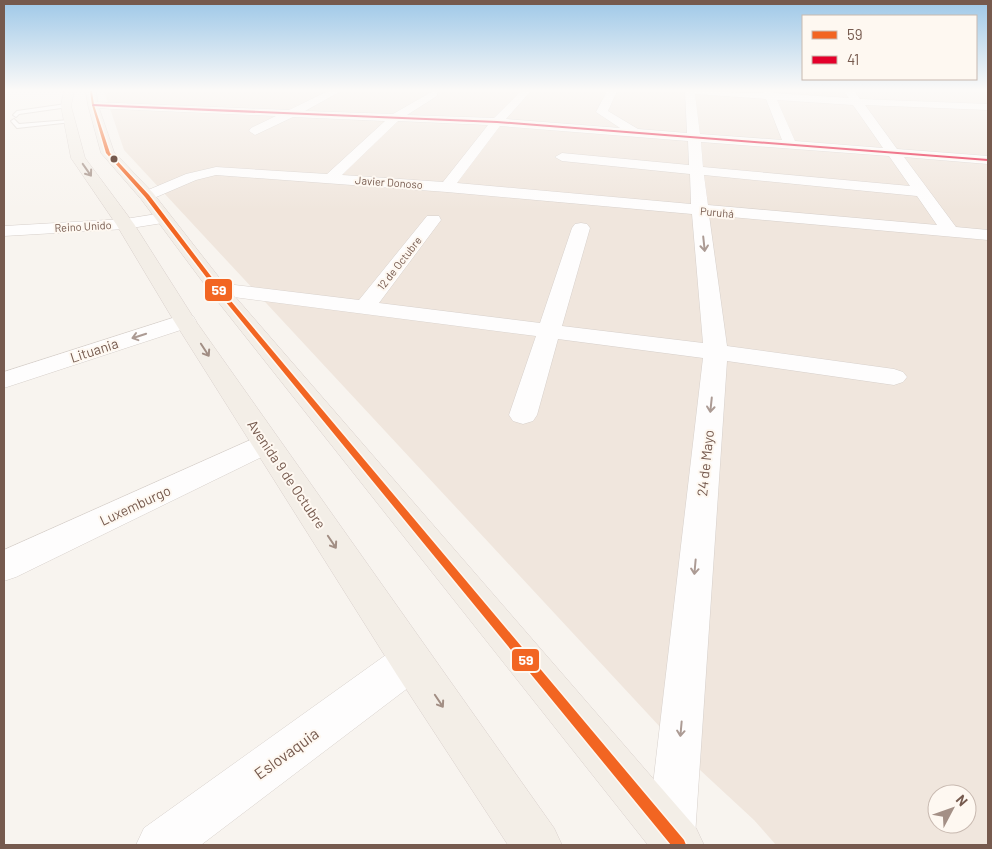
<svg xmlns="http://www.w3.org/2000/svg" width="992" height="849" font-family="Barlow,sans-serif">
  <style>
    .residential { fill: #f0e6dd; fill-rule: evenodd }
    .lines { fill: none; stroke-linecap: round; stroke-linejoin: round }
    .lane-casing { stroke: #d7d0cb; stroke-width: 2 }
    .street-casing { stroke: #d7d0cb; stroke-width: 1 }
    .primary-casing { stroke: #d9d0cc; stroke-width: 1 }
    .lane { fill: #fefdfd; fill-rule: evenodd }
    .street { fill: #fefdfd; fill-rule: evenodd }
    .primary { fill: #f3eee7; fill-rule: evenodd }
    .bus-1-casing { stroke: #fef8f1; stroke-width: 3 }
    .bus-2-casing { stroke: #fef8f1; stroke-width: 3 }
    .bus-1 { fill: #f26522; fill-rule: evenodd }
    .bus-2 { fill: #e4002b; fill-rule: evenodd }
    .oneway { stroke: #a28e84 }
    .oneway2 { stroke: #ac9b94 }
    .bus-dot { fill: #765a4e; stroke: #fef8f1; stroke-width: 2 }
    .labels { text-anchor: middle; dominant-baseline: central; stroke-width: 4; stroke-linejoin: round; paint-order: stroke }
    .far-street-label { font-size: 11px; fill: #765a4e; stroke: #fef8f1 }
    .street-label { font-size: 14px; fill: #765a4e; stroke: #fef8f1 }
    .near-street-label { font-size: 16px; fill: #765a4e; stroke: #fef8f1 }
    .line-badge { stroke: #fef8f1; stroke-width: 2 }
    .badge-label { font-size: 14px; text-anchor: middle; font-weight: bold; fill: #fff }
  </style>
  <rect width="100%" height="100%" fill="#f8f4ef"/>
  <path class="residential" d="M 104,91 L 988,91 L 988,845 L 776,845 L 754,820 L 700,770 L 124,150 ZM 937,794 L 967,794 L 967,824 L 937,824 Z"/>
  <g class="lines">
    <defs>
      <g id="lane">
        <polygon points="66,104 68,107 19,114 16,117 13,115 17,111"/>
        <polygon points="14,119 19,124 69,120 72,122 17,128 11,121"/>
      </g>
      <g id="street">
        <path d="M 328,91 L 341,91 L 305,111 L 393,114 L 433,91 L 437,92 L 437,96 L 407,115 L 494,118 L 521,91 L 531,91 L 506,119 L 620,128 L 596,112 L 607,91 L 617,91 L 608,111 L 638,129 L 687,133 L 685,91 L 764,93 L 763,91 L 773,91 L 774,93 L 849,98 L 845,93 L 846,91 L 854,91 L 860,99 L 988,104 L 988,110 L 865,105 L 897,149 L 988,156 L 988,164 L 904,157 L 956,227 L 988,230 L 988,240 L 709,215 L 727,346 L 894,369 L 903,372 L 907,377 L 903,382 L 894,385 L 727,361 L 695,836 L 692,845 L 650,845 L 647,836 L 703,358 L 558,339 L 537,415 L 533,421 L 523,424 L 513,421 L 509,415 L 536,336 L 218,295 L 211,293 L 208,289 L 211,285 L 218,283 L 359,300 L 427,216 L 439,216 L 441,220 L 379,303 L 540,323 L 572,228 L 575,224 L 581,223 L 587,224 L 590,228 L 562,326 L 703,343 L 692,214 L 447,192 L 216,175 L 196,180 L 147,201 L 141,199 L 139,196 L 141,193 L 186,174 L 216,167 L 327,174 L 385,121 L 293,117 L 255,135 L 249,131 L 251,128 L 276,116 L 93,108 L 88,105 L 93,102 L 289,110 ZM 695,94 L 766,99 L 782,140 L 700,134 ZM 777,100 L 853,105 L 883,148 L 795,141 ZM 398,121 L 488,125 L 443,182 L 342,175 ZM 500,126 L 688,141 L 689,165 L 562,153 L 555,157 L 562,161 L 690,174 L 691,204 L 457,183 ZM 701,142 L 889,156 L 910,186 L 703,167 ZM 704,175 L 917,196 L 937,225 L 708,205 Z"/>
        <polygon points="163,213 169,214 171,218 169,222 125,229 4,236 4,226 125,219"/>
        <polygon points="185,314 193,316 196,321 193,326 4,388 4,372"/>
        <polygon points="266,433 276,436 280,443 276,450 16,577 4,581 4,550"/>
        <polygon points="411,641 425,647 431,661 425,675 201,845 136,845 144,828 397,647"/>
      </g>
      <g id="primary">
        <polygon points="64,91 74,91 71,106 85,158 134,224 195,320 554,828 562,845 508,845 397,675 174,321 116,224 71,158 61,106"/>
        <polygon points="86,91 96,91 98,105 114,152 153,193 225,285 696,828 704,845 648,845 211,293 141,199 101,153 88,105"/>
      </g>
    </defs>
    <use href="#lane" class="lane-casing"/>
    <use href="#street" class="street-casing"/>
    <use href="#primary" class="primary-casing"/>
    <use href="#lane" class="lane"/>
    <use href="#street" class="street"/>
    <use href="#primary" class="primary"/>
    <defs>
      <polygon id="bus-1" points="90,91 92,91 94,105 110,153 149,195 220,288 684,840 686,845 671,845 216,290 145,197 106,153 92,105"/>
      <polygon id="bus-2" points="93,104 497,121 988,159 988,161 497,123 92,106"/>
    </defs>
    <use href="#bus-1" class="bus-1-casing"/>
    <use href="#bus-2" class="bus-2-casing"/>
    <use href="#bus-1" class="bus-1"/>
    <use href="#bus-2" class="bus-2"/>
  </g>
  <defs><path id="oneway-shaft" d="M-6 0H5M1.5-3L5.5 0L1.5 3" fill="none" stroke-width="1.6" stroke-linecap="round" stroke-linejoin="round" transform="scale(1.25)"/></defs>
  <g class="oneway">
    <use href="#oneway-shaft" transform="translate(87 170) rotate(55)"/>
    <use href="#oneway-shaft" transform="translate(205 350) rotate(57)"/>
    <use href="#oneway-shaft" transform="translate(332 542) rotate(56)"/>
    <use href="#oneway-shaft" transform="translate(439 701) rotate(56)"/>
  </g>
  <g class="oneway2">
    <use href="#oneway-shaft" transform="translate(704 244) rotate(84)"/>
    <use href="#oneway-shaft" transform="translate(139 336) rotate(162)"/>
    <use href="#oneway-shaft" transform="translate(711 405) rotate(96)"/>
    <use href="#oneway-shaft" transform="translate(695 567) rotate(95)"/>
    <use href="#oneway-shaft" transform="translate(681 729) rotate(95)"/>
  </g>
  <linearGradient id="sky" x2="0" y2="1"><stop stop-color="#9ec8e8"/><stop offset="0.43" stop-color="#fcfaf8"/><stop offset="1" stop-color="#fcfaf8" stop-opacity="0"/></linearGradient>
  <rect width="992" height="210" fill="url(#sky)"/>
  <circle class="bus-dot" cx="114" cy="159" r="4.5"/>
  <g class="labels">
    <g class="far-street-label">
      <text transform="translate(389 182) rotate(4)">Javier Donoso</text>
      <text transform="translate(717 212) rotate(5)">Puruhá</text>
      <text transform="translate(83 226) rotate(-3)">Reino Unido</text>
      <text transform="translate(399 263) rotate(-52)">12 de Octubre</text>
    </g>
    <g class="street-label">
      <text transform="translate(94 350) rotate(-18)">Lituania</text>
      <text transform="translate(705 463) rotate(-84)">24 de Mayo</text>
      <text transform="translate(287 474) rotate(56)">Avenida 9 de Octubre</text>
      <text transform="translate(135 505) rotate(-25)">Luxemburgo</text>
    </g>
    <g class="near-street-label">
      <text transform="translate(286 753) rotate(-36)">Eslovaquia</text>
    </g>
  </g>
  <g class="line-badge">
    <rect x="204" y="278" width="29" height="24" rx="5" fill="#f26522"/>
    <rect x="511" y="648" width="29" height="24" rx="5" fill="#f26522"/>
  </g>
  <g class="badge-label">
    <text x="219" y="295">59</text>
    <text x="526" y="665">59</text>
  </g>
  <rect width="992" height="849" fill="none" stroke="#765a4e" stroke-width="10"/>
  <rect x="802" y="15" width="175" height="65" fill="#fef8f1" stroke="#c8b9b0"/>
  <rect x="812" y="31" width="25" height="8" fill="#f26522" stroke="#c8b9b0"/>
  <text x="847" y="40" font-size="15" fill="#765a4e">59</text>
  <rect x="812" y="56" width="25" height="8" fill="#e4002b" stroke="#c8b9b0"/>
  <text x="847" y="65" font-size="15" fill="#765a4e">41</text>
  <g transform="translate(952 809) rotate(49)"><circle r="24" fill="#fef8f1" stroke="#c8b9b0"/>
  <path d="M0-4L9 19L0 12L-9 19Z" fill="#a49086"/>
  <text y="-8" font-size="14" font-weight="bold" text-anchor="middle" fill="#765a4e">N</text>
  </g>
</svg>
